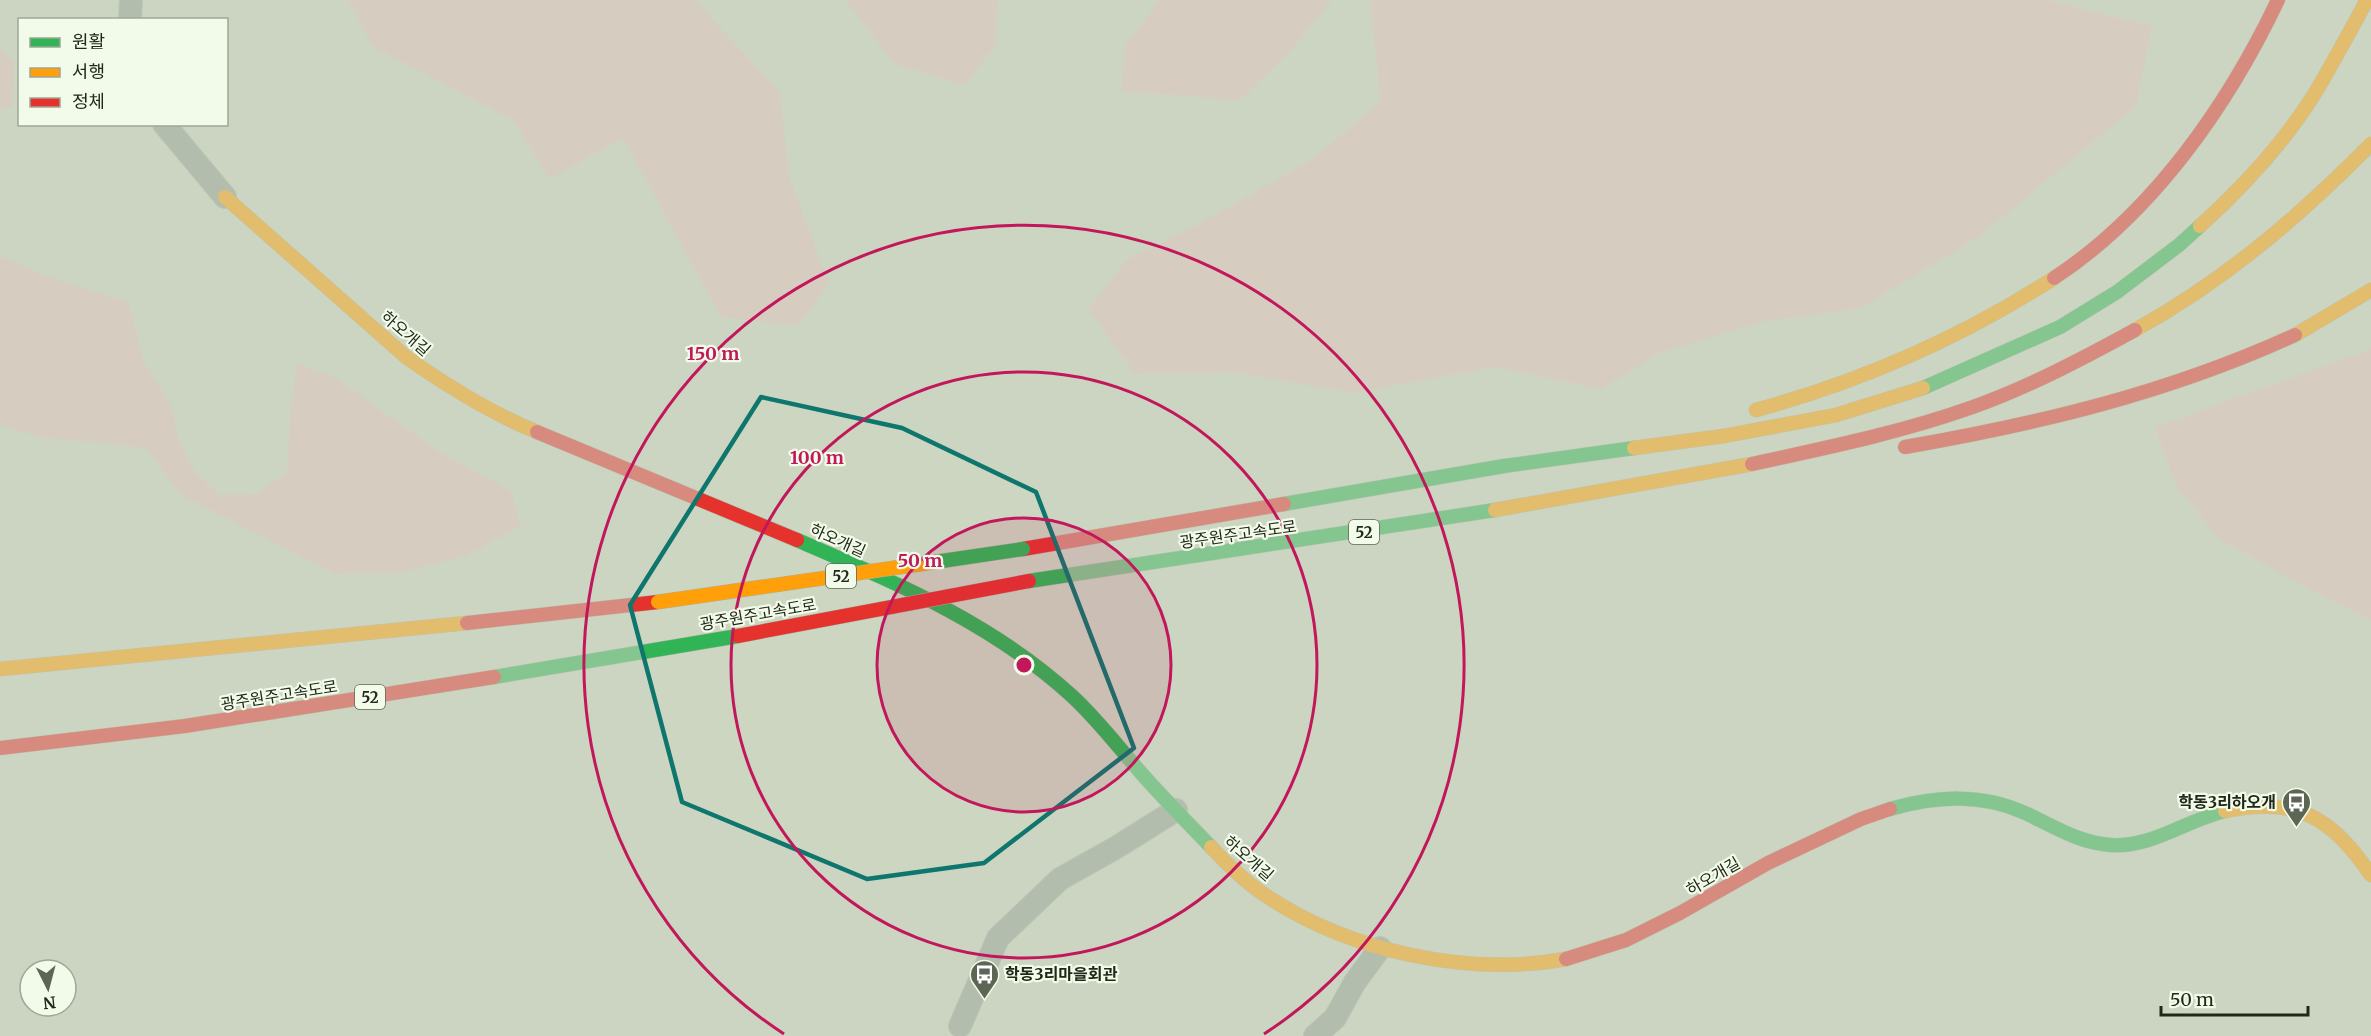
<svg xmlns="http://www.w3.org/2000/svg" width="2371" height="1036" font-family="Merriweather,'Noto Sans KR',serif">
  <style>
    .green { fill: #e5c2bf }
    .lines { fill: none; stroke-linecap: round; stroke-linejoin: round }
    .street-casing { stroke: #aab2a1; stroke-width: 24 }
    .fast-casing { stroke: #aab2a1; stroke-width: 15 }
    .slow-casing { stroke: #aab2a1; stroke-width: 15 }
    .jam-casing { stroke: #aab2a1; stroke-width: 15 }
    .street { stroke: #969f96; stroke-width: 22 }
    .fast { stroke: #30b455; stroke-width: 14 }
    .slow { stroke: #ff9f0a; stroke-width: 14 }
    .jam { stroke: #e5322d; stroke-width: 14 }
    .fast-bridge-casing { stroke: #aab2a1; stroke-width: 15; stroke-linecap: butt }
    .slow-bridge-casing { stroke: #aab2a1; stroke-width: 15; stroke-linecap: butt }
    .jam-bridge-casing { stroke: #aab2a1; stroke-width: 15; stroke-linecap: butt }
    .fast-bridge { stroke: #30b455; stroke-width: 14 }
    .slow-bridge { stroke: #ff9f0a; stroke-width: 14 }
    .jam-bridge { stroke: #e5322d; stroke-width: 14 }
    .marked { fill: none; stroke: #0f766e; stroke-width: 4.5; stroke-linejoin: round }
    .ring { fill: none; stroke: #c2185b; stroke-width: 3 }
    .labels { text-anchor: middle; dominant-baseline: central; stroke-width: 4.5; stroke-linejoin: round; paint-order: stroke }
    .shield { fill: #f2fbe9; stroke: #606758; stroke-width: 1.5 }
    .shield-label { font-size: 15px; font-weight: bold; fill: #21281a }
    .street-label { font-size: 16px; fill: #21281a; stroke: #f2fbe9 }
    .poi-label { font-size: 16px; font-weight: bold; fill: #21281a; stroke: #f2fbe9; text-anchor: end }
    .centre { fill: #c2185b; stroke: #f2fbe9; stroke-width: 3 }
    .ring-label { font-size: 18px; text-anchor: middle; font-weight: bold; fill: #c2185b; stroke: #f2fbe9; stroke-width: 4.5; stroke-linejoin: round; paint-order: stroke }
  </style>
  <rect width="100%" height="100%" fill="#ccd6c1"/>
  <g class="green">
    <polygon points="348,0 695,0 780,93 789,176 829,284 799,325 721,317 623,138 549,179 514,121 372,46"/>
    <polygon points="845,0 997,0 996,45 964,85 895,64"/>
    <polygon points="1160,0 1332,0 1289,53 1240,100 1122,91 1125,46"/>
    <polygon points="1372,0 2047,0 2152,26 2136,106 1977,238 1859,309 1765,321 1662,352 1601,389 1495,367 1353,393 1233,372 1135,374 1089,309 1126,260 1203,222 1311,160 1381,102 1371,14"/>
    <polygon points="0,48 14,63 12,107 0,110"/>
    <polygon points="0,256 60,281 128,302 144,362 172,407 177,434 195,472 219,495 256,494 287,473 290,419 297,363 335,377 438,451 511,491 520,527 465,556 401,572 335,574 180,494 148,449 107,443 44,438 0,425"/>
    <polygon points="2371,349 2371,620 2294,581 2219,539 2176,486 2155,427"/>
  </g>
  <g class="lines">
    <defs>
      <g id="street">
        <polyline points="130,20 131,0"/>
        <polyline points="164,124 225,197"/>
        <polyline points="960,1026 998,938 1060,879 1117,847 1176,810"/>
        <polyline points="1315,1036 1335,1018 1355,982 1380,948"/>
      </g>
      <g id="fast">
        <polyline points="1923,388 2060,327 2117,292 2179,245 2200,226"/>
        <polyline points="1284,504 1504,466 1634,448"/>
        <path d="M 797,540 C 896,583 991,622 1072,696 C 1098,720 1119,748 1142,774 C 1164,799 1188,823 1211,847"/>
        <polyline points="1029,581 1495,510"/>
        <polyline points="494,677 738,636"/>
        <path d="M 1890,809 C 1936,796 1981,793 2025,813 C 2053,826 2079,843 2111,845 C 2151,848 2187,820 2225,811"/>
      </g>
      <g id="slow">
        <path d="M 225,197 L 406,357 C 447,386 491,413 537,432"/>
        <path d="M 2200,226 C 2243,187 2284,143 2315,93 C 2333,63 2350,31 2367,0"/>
        <path d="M 2135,330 C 2224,281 2300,216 2371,144"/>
        <polyline points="2295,335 2371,290"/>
        <path d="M 1756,410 C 1863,381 1961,338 2054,278"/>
        <polyline points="1634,448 1724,436 1836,415 1923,388"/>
        <polyline points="1495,510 1752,464"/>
        <polyline points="0,669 467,623"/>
        <path d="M 2225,811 C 2297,796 2331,817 2371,875"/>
        <path d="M 1211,847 C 1227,864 1245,882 1265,895 C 1348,951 1468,977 1566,959"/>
      </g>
      <g id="jam">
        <path d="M 2054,278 C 2153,213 2228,105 2278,0"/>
        <polyline points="537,432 797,540"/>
        <path d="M 1905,447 C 2042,423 2168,393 2295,335"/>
        <path d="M 1752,464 C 1825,448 1899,433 1970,408 C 2027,388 2082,359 2135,330"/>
        <polyline points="1023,549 1284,504"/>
        <polyline points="467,623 658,602"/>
        <polyline points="0,748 185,726 494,677"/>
        <polyline points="1566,959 1626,940 1680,913 1768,863 1861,819 1890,809"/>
      </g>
    </defs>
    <use href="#street" class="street-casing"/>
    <use href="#fast" class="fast-casing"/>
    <use href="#slow" class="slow-casing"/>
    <use href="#jam" class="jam-casing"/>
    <use href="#street" class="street"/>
    <use href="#fast" class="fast"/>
    <use href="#slow" class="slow"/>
    <use href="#jam" class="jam"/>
    <defs>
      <polyline id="fast-bridge" points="935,562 1023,549"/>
      <polyline id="slow-bridge" points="658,602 935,562"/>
      <polyline id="jam-bridge" points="738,636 1029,581"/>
    </defs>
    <use href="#fast-bridge" class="fast-bridge-casing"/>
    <use href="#slow-bridge" class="slow-bridge-casing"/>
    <use href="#jam-bridge" class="jam-bridge-casing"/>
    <use href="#fast-bridge" class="fast-bridge"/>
    <use href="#slow-bridge" class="slow-bridge"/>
    <use href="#jam-bridge" class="jam-bridge"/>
  </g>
  <path d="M0 0H2371V1036H0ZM 761,397 L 902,428 L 1036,492 L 1134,748 L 984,863 L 867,879 L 682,802 L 630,605 Z" fill="#ccd6c1" fill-opacity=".55" fill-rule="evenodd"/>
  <path class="marked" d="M 761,397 L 902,428 L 1036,492 L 1134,748 L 984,863 L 867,879 L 682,802 L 630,605 Z"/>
  <circle cx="1024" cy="665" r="147" fill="#c2185b" fill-opacity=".12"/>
  <g class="ring">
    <circle cx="1024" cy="665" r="147"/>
    <circle cx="1024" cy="665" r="293"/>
    <path d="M784 1034A440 440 0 1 1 1264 1034"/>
  </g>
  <defs>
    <symbol id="bus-pin" viewBox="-11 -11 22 30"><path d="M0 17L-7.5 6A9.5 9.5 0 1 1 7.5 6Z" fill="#5d6554" stroke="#f2fbe9"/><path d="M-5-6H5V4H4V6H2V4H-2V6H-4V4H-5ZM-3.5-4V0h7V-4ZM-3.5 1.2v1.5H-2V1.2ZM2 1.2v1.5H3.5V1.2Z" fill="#fff"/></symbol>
  </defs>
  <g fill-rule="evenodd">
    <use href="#bus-pin" x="2280" y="786" width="33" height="45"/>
    <use href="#bus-pin" x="968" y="958" width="33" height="45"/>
  </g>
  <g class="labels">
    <g class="shield">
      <rect x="1349" y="520" width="30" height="24" rx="4.5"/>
      <rect x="826" y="564" width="30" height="24" rx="4.5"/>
      <rect x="355" y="685" width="30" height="24" rx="4.5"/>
    </g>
    <g class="shield-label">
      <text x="1364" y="532">52</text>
      <text x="841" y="576">52</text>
      <text x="370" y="697">52</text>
    </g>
    <g class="street-label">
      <text transform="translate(406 333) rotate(41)">하오개길</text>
      <text transform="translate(1238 534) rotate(-8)">광주원주고속도로</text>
      <text transform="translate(838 540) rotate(24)">하오개길</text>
      <text transform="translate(758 614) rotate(-10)">광주원주고속도로</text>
      <text transform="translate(279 695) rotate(-9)">광주원주고속도로</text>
      <text transform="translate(1249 858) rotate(41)">하오개길</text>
      <text transform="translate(1713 876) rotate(-30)">하오개길</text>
    </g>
    <g class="poi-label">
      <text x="2276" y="802">학동3리하오개</text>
      <text x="1005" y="974" text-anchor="start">학동3리마을회관</text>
    </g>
  </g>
  <circle cx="1024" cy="665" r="9" class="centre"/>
  <g class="ring-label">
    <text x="713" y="360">150 m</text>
    <text x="817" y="464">100 m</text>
    <text x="920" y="567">50 m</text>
  </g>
  <rect x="18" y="18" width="210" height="108" fill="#f2fbe9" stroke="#9ea796" stroke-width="1.5"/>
  <rect x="30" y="38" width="30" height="9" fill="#30b455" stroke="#9ea796" stroke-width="1.5"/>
  <text x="72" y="48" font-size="18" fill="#21281a">원활</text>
  <rect x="30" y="68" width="30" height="9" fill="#ff9f0a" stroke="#9ea796" stroke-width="1.5"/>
  <text x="72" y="78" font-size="18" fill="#21281a">서행</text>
  <rect x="30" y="98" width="30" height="9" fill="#e5322d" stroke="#9ea796" stroke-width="1.5"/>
  <text x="72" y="108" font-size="18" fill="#21281a">정체</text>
  <g transform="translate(48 988) rotate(174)"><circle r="28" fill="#f2fbe9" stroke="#9ea796" stroke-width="1.5"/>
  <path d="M0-4.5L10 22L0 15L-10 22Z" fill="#5d6554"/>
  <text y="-9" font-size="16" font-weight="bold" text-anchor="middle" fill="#21281a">N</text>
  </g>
  <path d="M2161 1006v9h147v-9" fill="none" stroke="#21281a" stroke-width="3"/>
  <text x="2170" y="1006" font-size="18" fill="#21281a" stroke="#f2fbe9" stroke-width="4.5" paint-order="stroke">50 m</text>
</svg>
